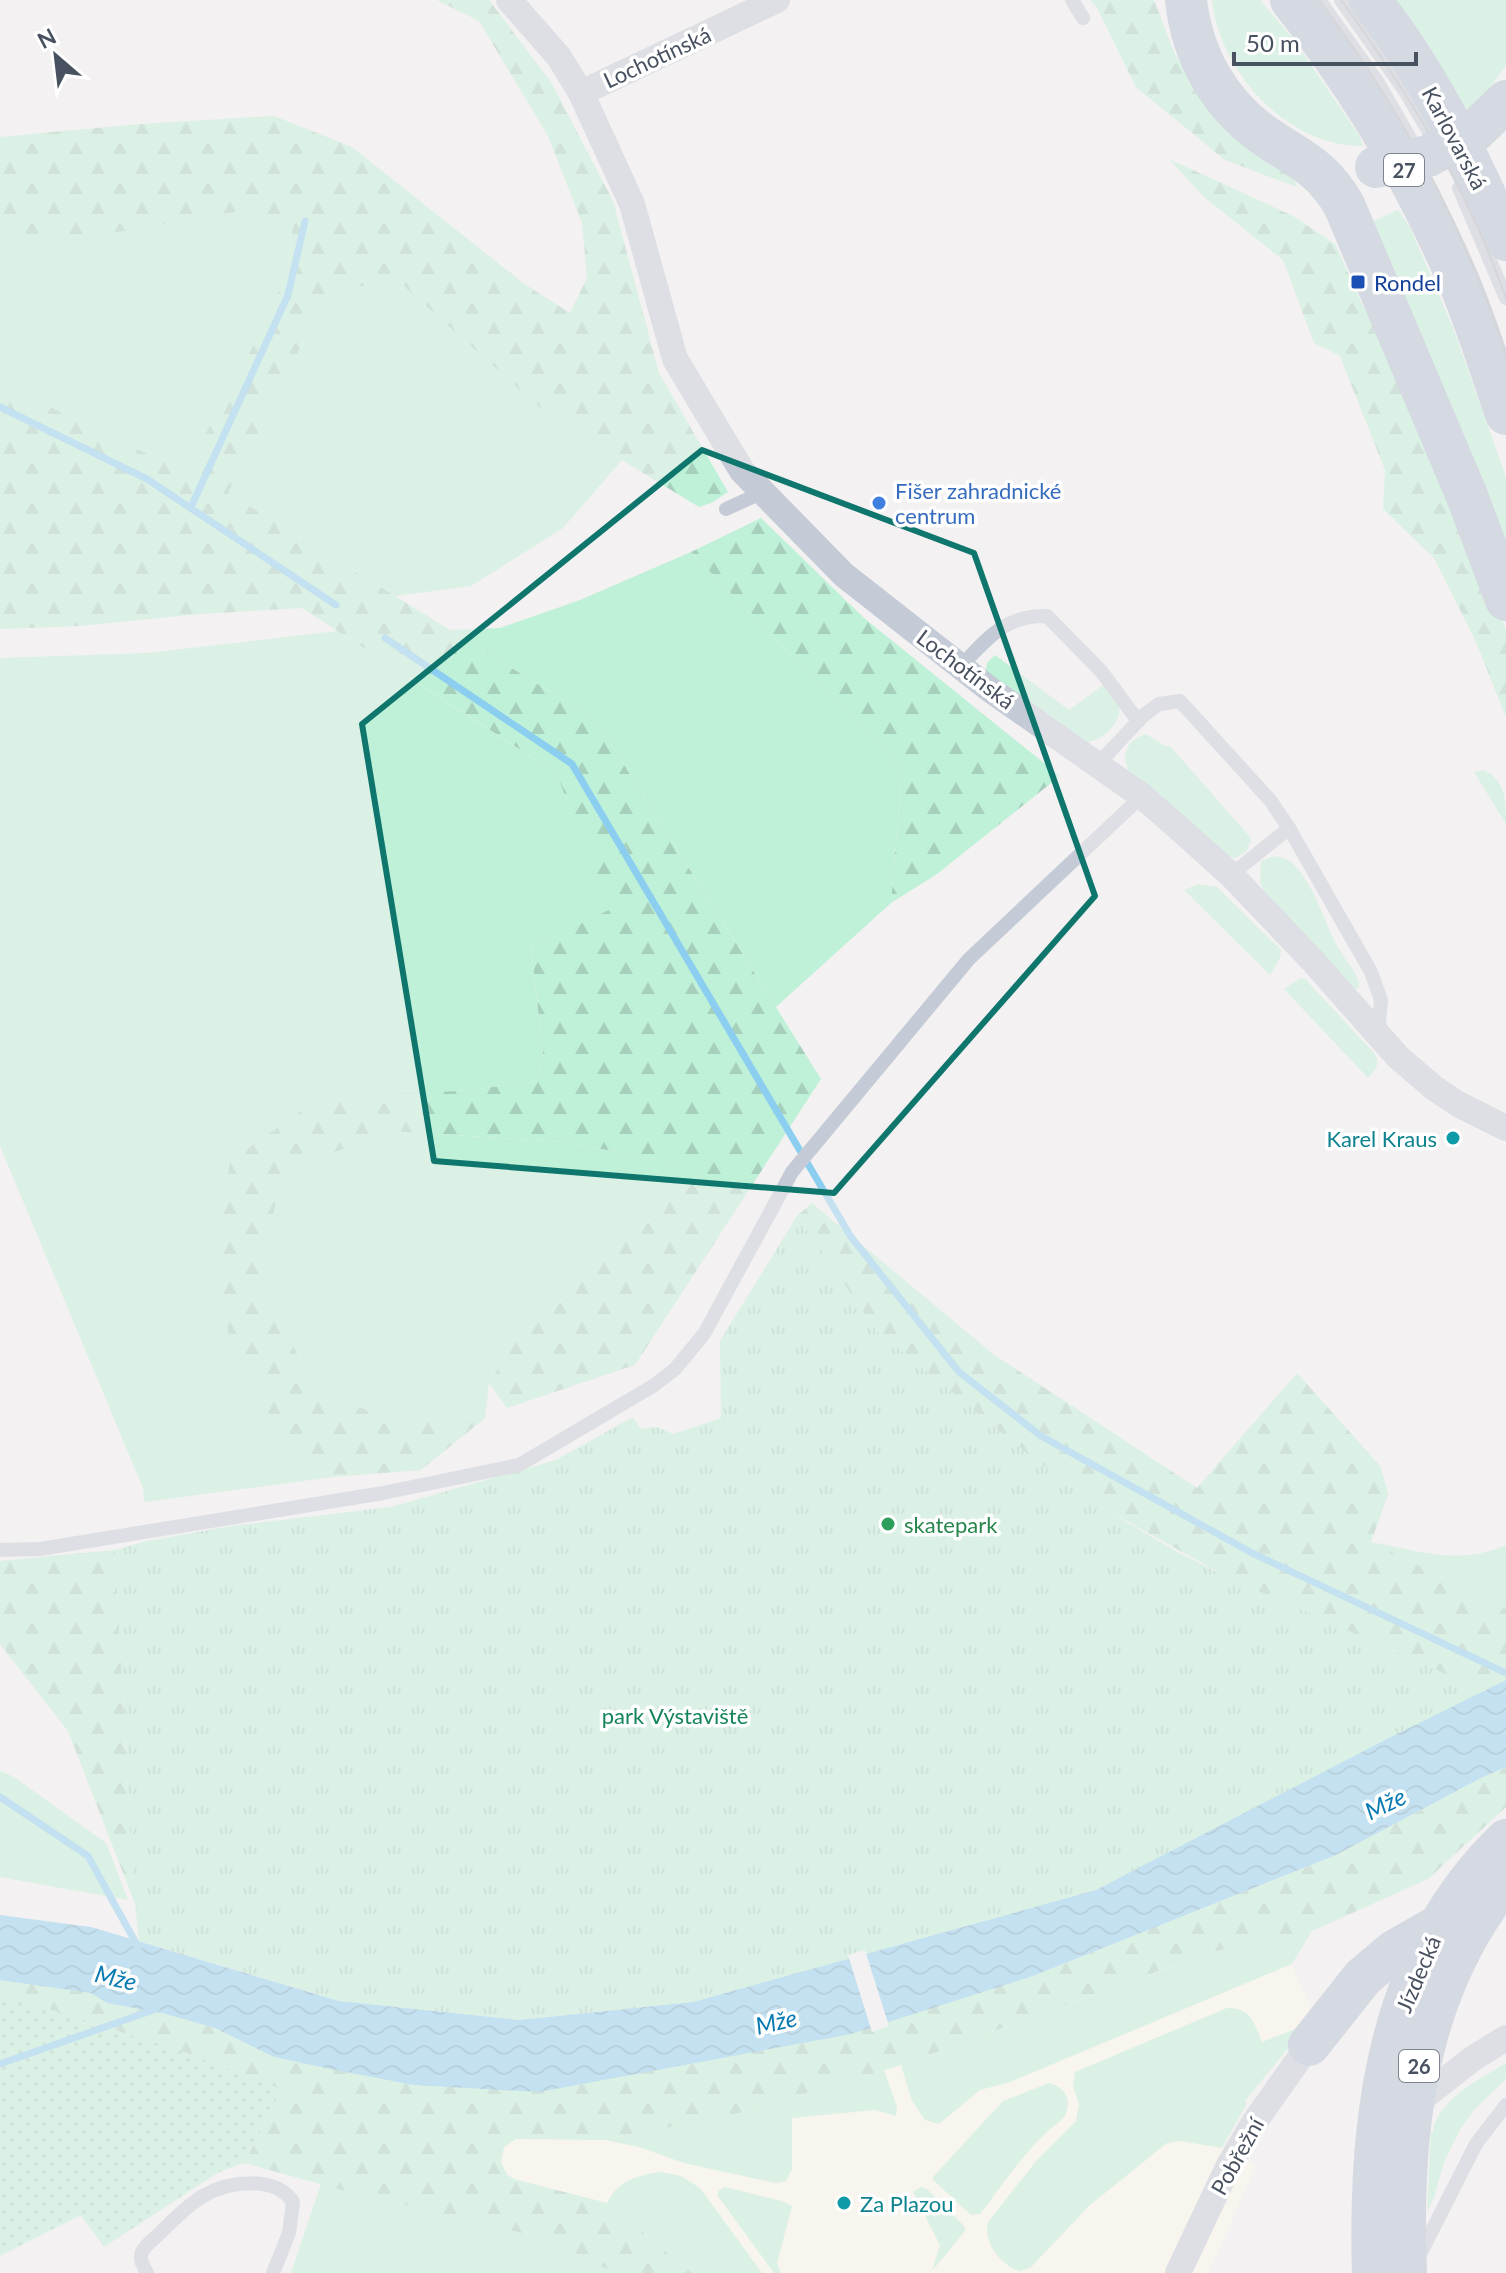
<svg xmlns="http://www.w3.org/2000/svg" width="1506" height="2273" font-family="Lato,sans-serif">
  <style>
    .commercial { fill: #fdfaeb }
    .grass { fill: #bff1d8 }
    .forest { fill: url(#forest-firs) }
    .park { fill: url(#park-tufts) }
    .garden { fill: url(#garden-dots) }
    .water { fill: url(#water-waves) }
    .pier { fill: #f3f1f1 }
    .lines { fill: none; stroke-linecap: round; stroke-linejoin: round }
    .stream { stroke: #8bceef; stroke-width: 7 }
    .service { stroke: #c4cbd6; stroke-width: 14 }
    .minor { stroke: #c4cbd6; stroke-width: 26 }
    .primary { stroke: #b0bcd0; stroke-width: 42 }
    .tram { stroke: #b3b5bb; stroke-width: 2 }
    .primary-bridge { stroke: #b0bcd0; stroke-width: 42 }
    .marked { fill: none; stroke: #0f766e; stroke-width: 6; stroke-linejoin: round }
    .transit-dot { fill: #1a4fb4; stroke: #fff; stroke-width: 3 }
    .shop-dot { fill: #3f7fe0; stroke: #fff; stroke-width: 3 }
    .culture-dot { fill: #0f9aa8; stroke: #fff; stroke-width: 3 }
    .leisure-dot { fill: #2e9e5b; stroke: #fff; stroke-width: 3 }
    .labels { text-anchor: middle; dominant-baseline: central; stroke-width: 7; stroke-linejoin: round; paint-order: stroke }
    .shield { fill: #fff; stroke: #7f858f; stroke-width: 2 }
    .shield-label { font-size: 20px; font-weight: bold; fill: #48515f }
    .street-label { font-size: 22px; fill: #48515f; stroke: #fff }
    .transit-label { font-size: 22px; fill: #164399; stroke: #fff; text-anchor: start }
    .shop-label { font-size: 22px; fill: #366cbe; stroke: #fff; text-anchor: start }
    .culture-label { font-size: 22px; fill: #0d838f; stroke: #fff; text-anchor: end }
    .leisure-label { font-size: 22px; fill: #27864d; stroke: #fff; text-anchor: start }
    .park-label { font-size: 22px; fill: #14855a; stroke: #fff }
    .water-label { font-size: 24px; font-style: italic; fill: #087ab2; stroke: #fff }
  </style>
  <defs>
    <pattern id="forest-firs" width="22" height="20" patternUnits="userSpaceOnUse" patternTransform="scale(2)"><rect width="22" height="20" fill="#bff1d8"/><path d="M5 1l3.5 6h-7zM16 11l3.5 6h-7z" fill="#a6d0bc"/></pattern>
    <pattern id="park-tufts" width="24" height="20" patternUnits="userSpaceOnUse" patternTransform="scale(2)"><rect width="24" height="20" fill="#bff1d8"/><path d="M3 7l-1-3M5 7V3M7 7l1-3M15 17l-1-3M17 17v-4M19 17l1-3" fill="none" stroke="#a6d0bc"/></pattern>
    <pattern id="garden-dots" width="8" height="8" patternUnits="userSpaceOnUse" patternTransform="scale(2)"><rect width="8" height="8" fill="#bff1d8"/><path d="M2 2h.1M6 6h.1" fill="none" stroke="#a6d0bc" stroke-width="1.8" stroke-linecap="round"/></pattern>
    <pattern id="water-waves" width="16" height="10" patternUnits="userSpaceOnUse" patternTransform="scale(2)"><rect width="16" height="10" fill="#8bceef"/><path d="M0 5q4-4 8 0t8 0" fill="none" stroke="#74aac5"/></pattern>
  </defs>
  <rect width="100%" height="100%" fill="#f3f1f1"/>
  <polygon class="commercial" points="1312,1931 1292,1965 1315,2017 1245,2101 1247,2103 1222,2147 1256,2165 1209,2273 692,2273 607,2203 514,2179 503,2168 501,2156 504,2147 516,2139 605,2140 855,2080 1212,1952"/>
  <g class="grass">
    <path d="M 1212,0 L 1260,0 L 1294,40 L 1360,137 L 1363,146 C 1288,147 1220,73 1212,0 Z"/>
    <polygon points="1395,0 1506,0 1506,65 1486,93 1466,111"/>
    <polygon points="252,209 293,225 288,261 273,309 185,473 0,383 0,237 89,237"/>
    <polygon points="1398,210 1410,227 1453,328 1506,477 1506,564 1371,222"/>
    <polygon points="397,280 548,415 622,460 563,528 471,586 395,596 228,493 328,292"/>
    <polygon points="691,552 902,770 891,903 776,1007 596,720 450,630 500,628 580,600"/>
    <polygon points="337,631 556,773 612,909 531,947 543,1054 536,1082 458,1091 230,1161 275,1427 333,1477 144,1502 143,1488 0,1146 0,658 148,653"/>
    <path d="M 995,655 L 1069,710 L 1102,686 C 1107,690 1114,696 1117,701 C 1127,720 1102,742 1084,743 L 985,674 L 987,663 Z"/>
    <path d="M 1146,734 L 1165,746 L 1170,746 L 1251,838 L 1247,851 L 1236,858 L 1222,857 L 1132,778 C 1121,760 1123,740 1146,734 Z"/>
    <path d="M 1483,770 C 1506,779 1506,803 1506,824 L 1474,772 Z"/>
    <path d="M 1274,856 C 1283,858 1290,859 1296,867 C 1319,893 1324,927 1343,955 C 1349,965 1360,976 1359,988 L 1355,990 L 1265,895 L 1260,882 L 1261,861 Z"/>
    <polygon points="1198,884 1217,887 1281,950 1280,958 1270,975 1184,890"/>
    <path d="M 1300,978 L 1305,979 L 1375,1054 C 1380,1066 1376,1069 1368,1078 L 1284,989 Z"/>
    <polygon points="388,1131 565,1142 681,1164 709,1165 511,1347 489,1383 485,1418 376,1414 323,1393 301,1361 260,1283 275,1206 307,1162"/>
    <path d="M 1371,1542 C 1420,1551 1458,1566 1506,1545 L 1506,1608 Z"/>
    <polygon points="0,1771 14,1777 106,1843 128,1900 0,1877"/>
    <polygon points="1312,1931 1292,1964 1010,2082 980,2090 939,2124 925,2120 912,2101 901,2065 1212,1952"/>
    <path d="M 1227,2008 C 1251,2007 1254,2023 1262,2042 L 1308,2024 L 1245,2101 L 1247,2103 L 1222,2148 L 1180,2141 L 1167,2143 L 1090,2205 L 1030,2268 L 1019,2271 C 1000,2264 983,2243 988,2222 L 1037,2160 L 1076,2121 L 1079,2104 L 1073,2086 L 1075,2072 Z"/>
    <path d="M 1506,2063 L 1506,2079 L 1474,2110 L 1461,2128 L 1444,2162 L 1434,2198 L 1427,2211 L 1431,2132 L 1433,2132 C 1436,2101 1480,2079 1506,2063 Z"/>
    <polygon points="884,2070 897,2107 896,2116 875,2110 792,2118 792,2169 786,2181 776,2183 684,2163 639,2147 605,2140 739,2113"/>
    <path d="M 1049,2083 C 1062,2086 1071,2096 1067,2110 C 1065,2120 1054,2125 1047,2132 C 1021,2156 1001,2187 980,2214 L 971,2215 L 933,2180 L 933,2177 L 1003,2101 Z"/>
    <path d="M 661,2172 L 681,2176 L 700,2188 L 762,2273 L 692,2273 L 607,2203 C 618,2180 638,2175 661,2172 Z"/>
    <polygon points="321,2184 522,2233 617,2273 291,2273"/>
    <polygon points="725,2187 785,2202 792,2206 777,2263 781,2273 774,2273 717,2195 719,2190"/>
    <polygon points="921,2187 928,2190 965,2227 965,2231 932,2271 940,2245 913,2192"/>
  </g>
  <g class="forest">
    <polygon points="437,0 489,0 551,82 613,201 659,373 728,492 711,503 699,507 548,415 397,280 328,292 228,493 596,720 821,1079 635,1365 507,1408 489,1383 511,1347 708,1166 681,1164 565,1142 388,1131 307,1163 275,1206 260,1283 301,1361 323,1392 376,1414 485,1418 421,1470 333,1477 275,1427 228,1331 217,1254 230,1161 320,1098 458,1091 536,1082 543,1054 531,947 611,909 556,773 302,608 200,614 79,626 0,629 0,383 185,472 273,309 288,261 293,226 252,209 89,237 0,237 0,137 140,124 274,116 352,147 523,283 570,313 587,278 582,223 548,136 479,21"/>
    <polygon points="1090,0 1154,0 1174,52 1201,99 1290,170 1297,187 1225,160 1136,87 1096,6"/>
    <polygon points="1169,159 1293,216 1335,244 1365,310 1376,322 1388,341 1506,629 1506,717 1476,642 1434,558 1383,509 1385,470 1340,356 1314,343 1283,260 1204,197"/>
    <polygon points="761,518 864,618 1060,776 937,874 891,903 902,770 691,552"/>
    <polygon points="812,1203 993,1354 1197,1488 1297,1373 1381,1467 1388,1495 1371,1542 1506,1608 1506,1680 1381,1742 1227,1577 1098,1505 1026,1453 875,1329 797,1216"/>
    <polygon points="115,1550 133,1883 1096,1890 693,2002 151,1945 68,1731 0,1644 0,1561"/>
    <polygon points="1506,1767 1506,1807 1428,1879 1312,1931 1211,1952 901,2065 739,2113 605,2140 516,2139 504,2147 501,2162 507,2175 514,2179 607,2203 692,2273 617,2273 522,2233 338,2189 244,2163 282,2090 178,2050 7,1996 0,1997 0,1980 5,1980 91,1993 107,2003 162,2013 215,2028 274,2057 335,2070 1033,1976 1336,1855 1481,1778"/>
  </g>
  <polygon class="park" points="797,1216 875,1329 1026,1453 1098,1505 1179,1553 1227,1577 1484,1691 1096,1890 693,2002 519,2020 339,2001 139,1941 133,1883 115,1550 147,1541 231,1526 391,1507 556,1460 633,1417 641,1429 657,1427 673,1434 721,1418 720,1341"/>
  <polygon class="garden" points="7,1996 178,2050 282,2089 244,2163 219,2172 104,2247 81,2215 0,2256 0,1997"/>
  <polygon class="water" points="1506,1680 1506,1767 1481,1778 1336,1855 1033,1976 851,2034 539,2092 414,2085 335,2070 274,2057 215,2028 162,2013 107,2003 91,1993 0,1980 0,1915 91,1927 339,2001 519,2020 693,2002 1096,1890 1381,1742"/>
  <polygon class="pier" points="865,1950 889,2026 872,2032 848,1955"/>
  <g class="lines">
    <g class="stream">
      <polyline points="0,407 147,479 336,605"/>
      <polyline points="191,507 288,295 305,221"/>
      <polyline points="385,638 572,764 851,1237 959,1372 1041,1436 1252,1553 1506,1673"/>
      <polyline points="0,1797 88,1856 138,1947"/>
      <polyline points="0,2064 156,2009"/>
    </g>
    <g class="service">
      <polyline points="1072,0 1083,18"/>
      <polyline points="1319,0 1377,81 1419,154"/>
      <polyline points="1341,0 1405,91 1439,149"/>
      <polyline points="1459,188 1506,298"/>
      <polyline points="726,509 763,492"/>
      <path d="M 961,666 C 988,638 1005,615 1047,616 L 1101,671 L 1138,721"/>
      <polyline points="1098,764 1144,715 1159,704 1180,701 1270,800 1289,828 1231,875"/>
      <polyline points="1289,828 1371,972 1381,1000 1378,1035"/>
      <polyline points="0,1550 40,1549 383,1493 519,1465 653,1386 675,1369 704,1334 792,1172 969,959 1142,796"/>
      <polyline points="1417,2260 1476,2144 1506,2105"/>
      <path d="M 147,2273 C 143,2265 138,2259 143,2250 C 147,2244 155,2238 161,2232 C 173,2220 188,2205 203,2196 C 229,2181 275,2175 293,2202 L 289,2233 L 273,2273"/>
    </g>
    <g class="minor">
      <polyline points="509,0 559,57 581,93 632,204 675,359 742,471 844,575 988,688 1142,796 1182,831 1231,875 1313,961 1398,1057 1434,1088 1458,1104 1506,1128"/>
      <polyline points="581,93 777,0"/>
      <polyline points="1411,2107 1472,2059 1506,2038"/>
      <polyline points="1178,2273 1229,2165 1253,2124 1309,2045"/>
    </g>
    <g class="primary">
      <path d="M 1186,0 C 1192,55 1219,104 1265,136 C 1300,160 1321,166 1344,205 L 1467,496 L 1506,600"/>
      <path d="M 1291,0 C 1359,86 1416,181 1459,282 C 1477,325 1491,370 1506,414"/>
      <path d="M 1370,0 C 1428,72 1468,156 1506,240"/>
      <polyline points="1475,131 1506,101"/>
      <polyline points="1309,2045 1363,1977 1394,1951 1438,1926"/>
      <path d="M 1373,2273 C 1368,2117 1388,1954 1506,1840"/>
      <path d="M 1406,2273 C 1400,2134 1415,1991 1506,1880"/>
    </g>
    <g class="tram">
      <path d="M 1319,0 C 1400,107 1464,226 1506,355"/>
      <path d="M 1341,0 C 1409,93 1468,190 1506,298"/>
    </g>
    <polyline class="primary-bridge" points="1376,167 1428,156 1475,131"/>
  </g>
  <path d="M0 0H1506V2273H0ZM 702,450 L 974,553 L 1095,896 L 834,1193 L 434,1161 L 362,724 Z" fill="#f3f1f1" fill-opacity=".55" fill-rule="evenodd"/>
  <path class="marked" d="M 702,450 L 974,553 L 1095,896 L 834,1193 L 434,1161 L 362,724 Z"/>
  <rect class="transit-dot" x="1350" y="274" width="16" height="16" rx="4"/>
  <circle class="shop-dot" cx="879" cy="503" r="8"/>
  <g class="culture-dot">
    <circle cx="1453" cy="1138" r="8"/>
    <circle cx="844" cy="2203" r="8"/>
  </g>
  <circle class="leisure-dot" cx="888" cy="1524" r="8"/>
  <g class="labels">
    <g class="shield">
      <rect x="1384" y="154" width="40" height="32" rx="6"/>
      <rect x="1399" y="2050" width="40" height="32" rx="6"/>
    </g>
    <g class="shield-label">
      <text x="1404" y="170">27</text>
      <text x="1419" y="2066">26</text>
    </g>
    <g class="street-label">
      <text transform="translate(657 57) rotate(-25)">Lochotínská</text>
      <text transform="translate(1455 138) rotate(62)">Karlovarská</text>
      <text transform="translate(966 669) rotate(37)">Lochotínská</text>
      <text transform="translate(1418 1974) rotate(-67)">Jízdecká</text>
      <text transform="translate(1237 2156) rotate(-61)">Pobřežní</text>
    </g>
    <g class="transit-label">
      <text x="1374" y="282">Rondel</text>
    </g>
    <g class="shop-label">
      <text x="895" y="490">Fišer zahradnické<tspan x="895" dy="25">centrum</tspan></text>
    </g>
    <g class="culture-label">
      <text x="1437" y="1138">Karel Kraus</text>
      <text x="860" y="2203" text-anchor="start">Za Plazou</text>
    </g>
    <g class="leisure-label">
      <text x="904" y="1524">skatepark</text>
    </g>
    <g class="park-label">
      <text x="675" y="1715">park Výstaviště</text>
    </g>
    <g class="water-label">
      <text transform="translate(1385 1803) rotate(-26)">Mže</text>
      <text transform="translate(116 1977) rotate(13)">Mže</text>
      <text transform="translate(776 2021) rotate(-13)">Mže</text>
    </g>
  </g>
  <g transform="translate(56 56) rotate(332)" stroke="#ffffff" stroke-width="6" paint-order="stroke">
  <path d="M0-6L14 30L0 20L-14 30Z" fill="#48515f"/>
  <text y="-12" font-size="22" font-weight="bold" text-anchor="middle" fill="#48515f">N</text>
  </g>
  <path d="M1234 52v12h182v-12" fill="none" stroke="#48515f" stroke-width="4"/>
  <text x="1246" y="52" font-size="24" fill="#48515f" stroke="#ffffff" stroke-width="6" paint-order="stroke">50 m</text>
</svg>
